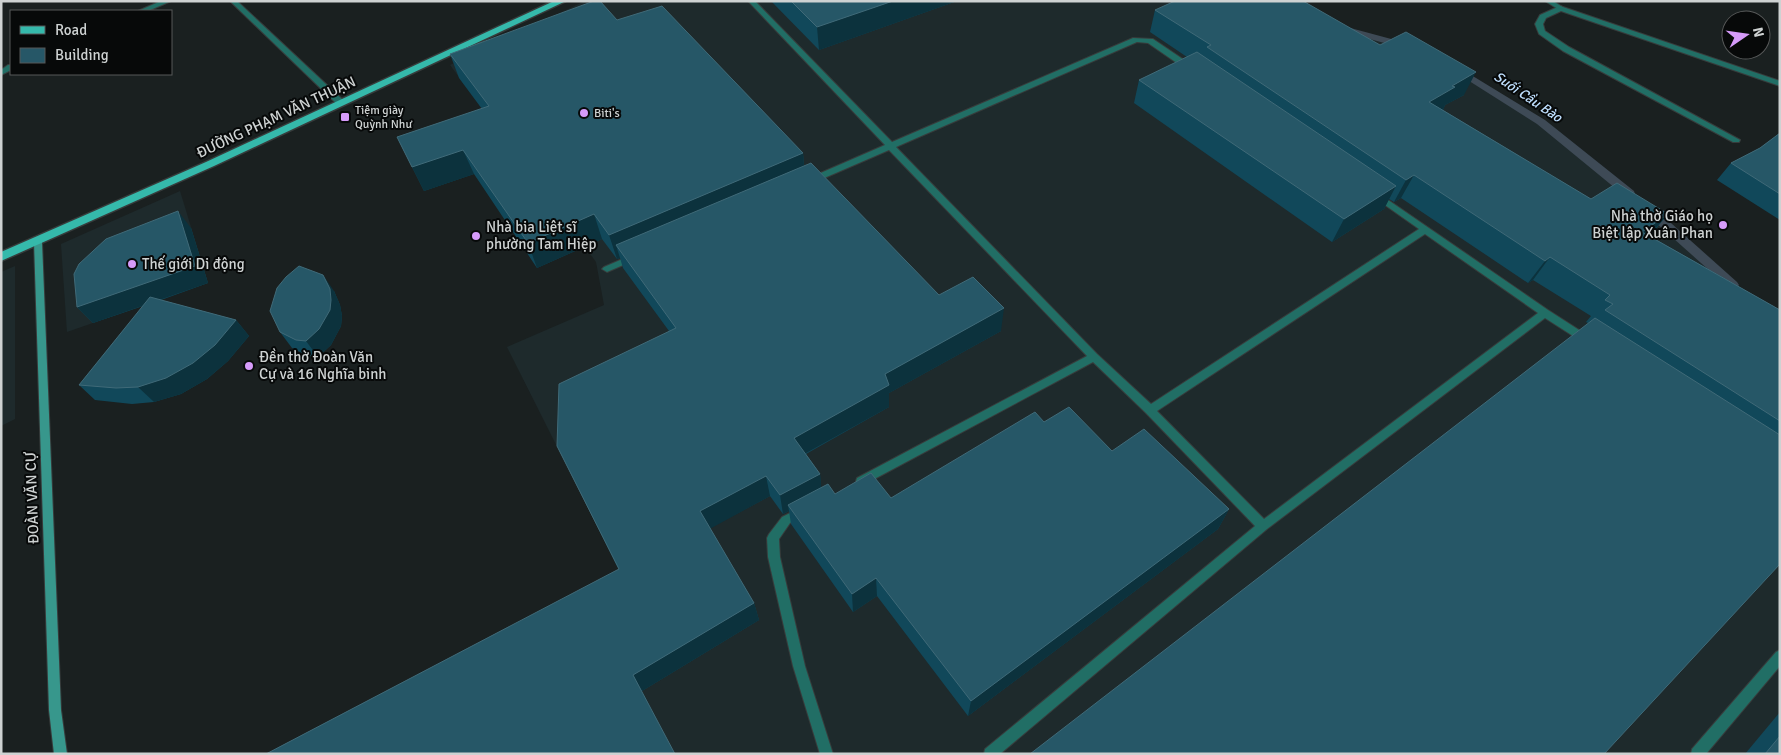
<svg xmlns="http://www.w3.org/2000/svg" width="1781" height="755" font-family="Signika,sans-serif">
  <style>
    .built { fill: #1e2a2c }
    .lines { fill: none; stroke-linecap: round; stroke-linejoin: round }
    .stream { fill: #3e4a56; fill-rule: evenodd }
    .lane-casing { stroke: #373c3c; stroke-width: 2 }
    .street-casing { stroke: #373c3c; stroke-width: 2 }
    .secondary-casing { stroke: #373c3c; stroke-width: 2 }
    .primary-casing { stroke: #373c3c; stroke-width: 3 }
    .lane { fill: #216e65; fill-rule: evenodd }
    .street { fill: #216e65; fill-rule: evenodd }
    .secondary { fill: #37978c; fill-rule: evenodd }
    .primary { fill: #35b9ab; fill-rule: evenodd }
    .wall { fill: #11485a }
    .shaded-wall { fill: #0c323d }
    .building { fill: #265767; stroke: #406a78 }
    .poi-dot { fill: #d69bfa; stroke: #070909; stroke-width: 2 }
    .labels { text-anchor: middle; dominant-baseline: central; stroke-width: 4; stroke-linejoin: round; paint-order: stroke }
    .far-poi-label { font-size: 12px; fill: #ced2d2; stroke: #070909; text-anchor: start }
    .far-water-label { font-size: 14px; font-style: italic; fill: #bedefd; stroke: #070909 }
    .street-label { font-size: 15px; fill: #ced2d2; stroke: #070909 }
    .poi-label { font-size: 15px; fill: #ced2d2; stroke: #070909; text-anchor: start }
  </style>
  <rect width="100%" height="100%" fill="#1a2020"/>
  <g class="built">
    <polygon points="585,1 1267,1 1307,20 1402,44 1467,75 1541,122 1643,204 1733,285 1780,336 1780,754 315,754 628,588 507,347 604,305 596,262 450,65"/>
    <polygon points="180,191 208,283 67,332 61,244"/>
    <polygon points="15,266 15,419 1,426 1,272"/>
  </g>
  <g class="lines">
    <g class="stream">
      <polygon points="1343,26 1406,43 1408,45 1403,48 1340,31 1338,29"/>
      <polygon points="1458,67 1545,120 1634,191 1635,194 1634,197 1626,197 1537,124 1455,72 1455,68"/>
      <polygon points="1649,206 1653,207 1737,282 1739,285 1737,288 1729,288 1645,213 1644,210 1645,207"/>
    </g>
    <defs>
      <g id="lane">
        <polygon points="161,1 171,1 148,11 138,11"/>
        <polygon points="230,1 237,1 344,101 344,105 338,105"/>
        <path d="M 748,1 L 755,1 L 892,142 L 1133,38 L 1153,39 L 1193,66 L 1193,70 L 1187,70 L 1148,43 L 1137,42 L 896,147 L 1097,354 L 1151,404 L 1419,229 L 1375,198 L 1374,196 L 1378,193 L 1548,310 L 1590,337 L 1592,340 L 1590,343 L 1584,343 L 1545,318 L 1267,529 L 1000,754 L 984,754 L 985,749 L 1255,526 L 1146,413 L 1093,362 L 865,484 L 861,486 L 857,484 L 856,481 L 857,478 L 1087,356 L 889,150 L 815,182 L 809,182 L 809,178 L 885,145 ZM 1425,234 L 1538,313 L 1264,519 L 1157,411 Z"/>
        <polygon points="1560,6 1780,81 1780,86 1561,11 1546,18 1543,24 1545,31 1569,47 1740,140 1739,142 1733,142 1563,51 1539,34 1535,24 1540,15"/>
        <polygon points="8,65 11,65 11,70 1,75 1,70"/>
        <polygon points="634,254 639,257 637,259 607,272 602,269 604,267"/>
        <polygon points="802,507 806,509 808,512 806,515 790,523 779,539 780,557 805,666 833,754 820,754 793,666 768,557 767,538 769,534 782,517"/>
        <polygon points="1780,650 1780,666 1706,754 1691,754 1692,749 1776,652"/>
      </g>
      <polygon id="street" points="1545,1 1553,1 1564,8 1558,9"/>
      <polygon id="secondary" points="38,239 42,242 61,710 67,754 54,754 49,710 34,242"/>
      <polygon id="primary" points="554,1 566,1 214,166 1,261 1,252 206,162"/>
    </defs>
    <use href="#lane" class="lane-casing"/>
    <use href="#street" class="street-casing"/>
    <use href="#secondary" class="secondary-casing"/>
    <use href="#primary" class="primary-casing"/>
    <use href="#lane" class="lane"/>
    <use href="#street" class="street"/>
    <use href="#secondary" class="secondary"/>
    <use href="#primary" class="primary"/>
  </g>
  <g class="wall">
    <polygon points="771,1 957,1 819,50"/>
    <polygon points="1155,10 1464,95 1445,105 1443,110 1591,199 1668,214 1650,236 1780,310 1780,564 1588,323 1586,322 1591,316 1533,280 1528,283 1401,198 1394,202 1389,199 1384,209 1332,242 1134,103 1139,80 1187,57 1150,32"/>
    <polygon points="617,20 803,153 804,165 939,295 1001,331 889,393 889,407 806,454 820,474 821,487 835,494 891,498 1044,422 1112,451 1229,509 1218,529 968,716 877,596 853,612 791,524 789,511 783,514 770,496 710,528 754,603 759,620 642,691 266,754 619,570 557,446 669,331 623,268 620,258 617,259 602,239 537,268 474,174 424,191 397,137 482,109 459,78 450,54"/>
    <polygon points="1780,133 1780,220 1717,180 1731,163 1760,148"/>
    <polygon points="191,228 208,283 161,300 236,320 249,336 228,361 207,379 181,394 154,402 132,404 95,400 79,385 143,306 93,323 77,307"/>
    <polygon points="334,291 340,305 342,316 341,326 331,345 318,357 308,356 292,348 280,332"/>
    <polygon points="1780,712 1780,754 1745,754"/>
  </g>
  <g class="shaded-wall">
    <polygon points="893,1 957,1 819,50 817,27"/>
    <polygon points="1476,72 1464,95 1445,105 1443,110 1429,102 1452,86"/>
    <polygon points="463,150 474,174 424,191 412,167"/>
    <polygon points="803,153 805,178 616,245 620,258 617,259 609,235"/>
    <polygon points="1414,175 1401,198 1394,202 1406,180"/>
    <polygon points="1396,186 1384,209 1332,242 1344,219"/>
    <polygon points="178,211 191,228 208,283 93,323 77,307"/>
    <polygon points="594,214 602,239 537,268 528,243"/>
    <polygon points="1668,214 1649,236 1642,232"/>
    <polygon points="1550,257 1533,280 1528,283 1545,261"/>
    <polygon points="323,275 334,291 340,305 342,316 341,326 331,345 318,357 306,341"/>
    <polygon points="1004,308 1001,331 889,393 889,407 797,458 794,438 885,374"/>
    <polygon points="236,320 249,336 228,361 207,379 181,394 154,402 138,387"/>
    <polygon points="820,474 822,494 788,505 789,511 783,514 780,495"/>
    <polygon points="766,476 770,496 706,531 700,511"/>
    <polygon points="1229,509 1218,529 968,716 971,701"/>
    <polygon points="876,578 877,596 853,612 852,594"/>
    <polygon points="754,603 759,620 642,691 675,754 633,675"/>
  </g>
  <g class="building">
    <polygon points="594,1 600,1 617,20 662,6 803,153 609,235 594,214 528,243 463,150 412,167 397,137 489,106 450,54"/>
    <polygon points="791,1 893,1 817,27"/>
    <polygon points="1175,1 1303,1 1380,45 1406,32 1476,72 1452,86 1455,87 1429,102 1591,199 1617,183 1668,214 1642,232 1780,310 1780,421 1605,310 1613,304 1605,300 1610,295 1550,257 1545,261 1414,175 1406,180 1207,47 1211,45 1155,10"/>
    <polygon points="1197,52 1396,186 1344,219 1139,80"/>
    <polygon points="1780,133 1780,194 1731,163 1760,148"/>
    <polygon points="811,163 939,295 973,277 1004,308 885,374 889,385 794,438 820,474 780,495 766,476 700,511 754,603 633,675 675,754 266,754 619,569 557,446 559,384 676,328 616,245"/>
    <polygon points="178,211 195,266 77,307 74,274 79,264 106,239"/>
    <polygon points="299,266 323,275 330,289 331,300 330,310 319,329 306,341 296,340 280,332 270,311 277,288 286,277"/>
    <polygon points="150,297 236,320 215,345 193,363 166,378 138,387 116,388 79,385"/>
    <polygon points="1595,318 1780,435 1780,564 1604,754 1030,754"/>
    <polygon points="1069,407 1112,451 1144,429 1229,509 971,701 876,578 852,594 788,505 828,484 835,494 871,473 891,498 1035,412 1044,422"/>
    <polygon points="1780,736 1780,754 1765,754"/>
  </g>
  <g class="poi-dot">
    <circle cx="584" cy="113" r="5"/>
    <rect x="340" y="112" width="10" height="10" rx="2.5"/>
    <circle cx="1723" cy="225" r="5"/>
    <circle cx="476" cy="236" r="5"/>
    <circle cx="132" cy="264" r="5"/>
    <circle cx="249" cy="366" r="5"/>
  </g>
  <g class="labels">
    <g class="far-poi-label">
      <text x="355" y="110">Tiệm giày<tspan x="355" dy="14">Quỳnh Như</tspan></text>
      <text x="594" y="113">Biti's</text>
    </g>
    <g class="far-water-label">
      <text transform="translate(1528 97) rotate(34)">Suối Cầu Bào</text>
    </g>
    <g class="street-label">
      <text transform="translate(276 117) rotate(-25)">ĐƯỜNG PHẠM VĂN THUẬN</text>
      <text transform="translate(32 498) rotate(-92)">ĐOÀN VĂN CỰ</text>
    </g>
    <g class="poi-label">
      <text x="1713" y="216" text-anchor="end">Nhà thờ Giáo họ<tspan x="1713" dy="17">Biệt lập Xuân Phan</tspan></text>
      <text x="486" y="227">Nhà bia Liệt sĩ<tspan x="486" dy="17">phường Tam Hiệp</tspan></text>
      <text x="142" y="264">Thế giới Di động</text>
      <text x="259" y="357">Đền thờ Đoàn Văn<tspan x="259" dy="17">Cự và 16 Nghĩa binh</tspan></text>
    </g>
  </g>
  <rect width="1781" height="755" fill="none" stroke="#ced2d2" stroke-width="5"/>
  <rect x="10" y="10" width="162" height="65" fill="#070909" stroke="#575959"/>
  <rect x="20" y="26" width="25" height="8" fill="#35b9ab" stroke="#575959"/>
  <text x="55" y="35" font-size="15" fill="#ced2d2">Road</text>
  <rect x="20" y="48" width="25" height="15" fill="#265767" stroke="#575959"/>
  <text x="55" y="60" font-size="15" fill="#ced2d2">Building</text>
  <g transform="translate(1746 35) rotate(77)"><circle r="24" fill="#070909" stroke="#575959"/>
  <path d="M0-4L9 19L0 12L-9 19Z" fill="#d69bfa"/>
  <text y="-8" font-size="14" font-weight="bold" text-anchor="middle" fill="#ced2d2">N</text>
  </g>
</svg>
